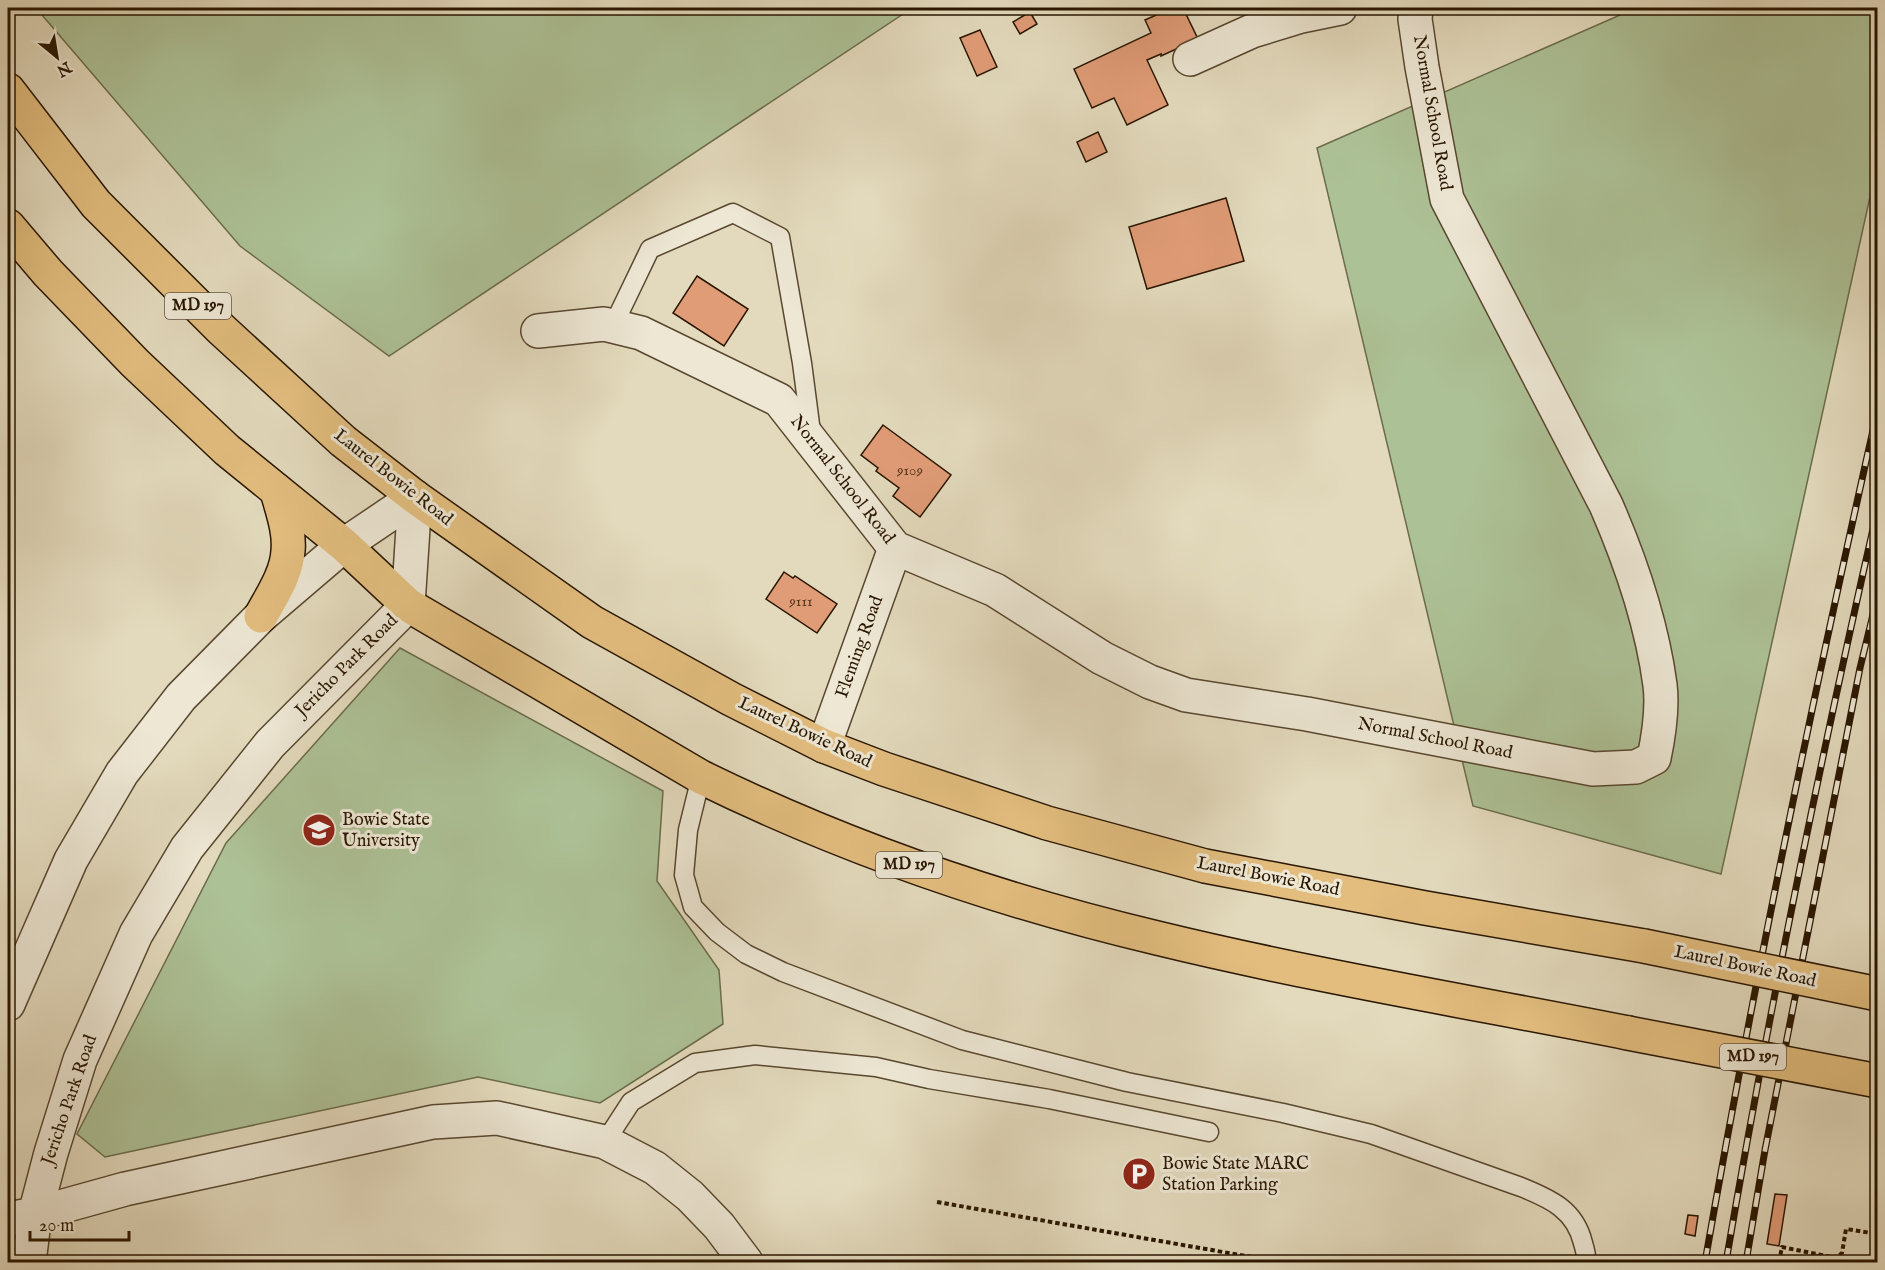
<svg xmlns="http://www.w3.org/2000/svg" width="1885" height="1270" font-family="'IM FELL English',serif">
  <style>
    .green { fill: #adc196; stroke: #6b6c4b; stroke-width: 1.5 }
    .building { fill: #e09c77; stroke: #291600; stroke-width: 1.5 }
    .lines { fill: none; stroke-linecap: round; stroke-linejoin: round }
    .service-casing { stroke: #58472f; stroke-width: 21 }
    .minor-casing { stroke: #58472f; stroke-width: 36 }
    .tertiary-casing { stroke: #58472f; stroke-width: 36 }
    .primary-casing { stroke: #291600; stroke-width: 36 }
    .path { stroke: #291600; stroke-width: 4; stroke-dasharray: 4.5 3; stroke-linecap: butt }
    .service { stroke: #ede7d4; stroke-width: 18 }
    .minor { stroke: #ede7d4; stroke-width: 33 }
    .tertiary { stroke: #ede7d4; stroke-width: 33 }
    .primary { stroke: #e2bd7e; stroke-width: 33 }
    .rail-casing { stroke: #291600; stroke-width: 7 }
    .rail { stroke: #ede7d4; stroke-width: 4.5; stroke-dasharray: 14; stroke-linecap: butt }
    .primary-bridge-casing { stroke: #291600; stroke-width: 36; stroke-linecap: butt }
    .primary-bridge { stroke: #e2bd7e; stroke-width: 33 }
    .labels { text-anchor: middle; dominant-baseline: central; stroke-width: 6; stroke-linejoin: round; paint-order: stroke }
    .number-label { font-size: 15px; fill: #57381e }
    .shield { fill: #ede7d4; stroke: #645540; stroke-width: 1.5 }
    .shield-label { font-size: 16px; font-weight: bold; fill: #291600 }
    .street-label { font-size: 18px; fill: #291600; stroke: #ede7d4 }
    .poi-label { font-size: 18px; fill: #291600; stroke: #ede7d4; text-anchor: start }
  </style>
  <rect width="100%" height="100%" fill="#e3dabd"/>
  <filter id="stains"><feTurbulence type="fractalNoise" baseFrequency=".00333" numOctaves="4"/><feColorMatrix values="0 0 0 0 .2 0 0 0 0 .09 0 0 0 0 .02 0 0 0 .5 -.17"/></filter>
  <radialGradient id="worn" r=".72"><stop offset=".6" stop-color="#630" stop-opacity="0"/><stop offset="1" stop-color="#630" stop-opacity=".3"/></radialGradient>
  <g class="green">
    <polygon points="36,8 912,8 389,356 240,246"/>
    <polygon points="1636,8 1877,8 1877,165 1721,874 1473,806 1317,148"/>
    <polygon points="400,648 663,791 657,881 719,970 723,1024 600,1103 478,1077 105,1157 77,1134 226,843"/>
  </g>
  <g class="building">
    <polygon points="1172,8 1183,8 1198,39 1161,56 1161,54 1147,60 1168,105 1127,125 1114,98 1092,108 1074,69 1151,33 1145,20"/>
    <polygon points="1030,12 1037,24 1020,34 1013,22"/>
    <polygon points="980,30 997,67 977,76 960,38"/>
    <polygon points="1098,132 1107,152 1086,162 1077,142"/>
    <polygon points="1226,198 1244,261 1147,289 1129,227"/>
    <polygon points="697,276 748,309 724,346 673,313"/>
    <polygon points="883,425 951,475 920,517 893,496 899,488 876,471 878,468 861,455"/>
    <polygon points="784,572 793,578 795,576 837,604 817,633 766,599"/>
    <polygon points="1775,1194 1787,1195 1779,1246 1767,1244"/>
    <polygon points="1688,1215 1698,1216 1695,1236 1685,1234"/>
  </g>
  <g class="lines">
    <defs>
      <g id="service">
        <polyline points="613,326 650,249 733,213 780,237 802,363 811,432"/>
        <path d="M 701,777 L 688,830 L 684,875 L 693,907 L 717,932 L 746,954 L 783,972 L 962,1040 L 1127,1082 L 1283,1113 L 1371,1134 L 1521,1187 C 1551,1199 1575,1210 1583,1243 C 1585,1250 1587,1256 1586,1262"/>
        <polyline points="605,1142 631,1102 695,1063 755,1055 876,1067 929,1079 1049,1099 1209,1132"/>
      </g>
      <g id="minor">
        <polyline points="1190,59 1252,31 1301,16 1340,8"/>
        <path d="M 538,331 L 604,324 L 641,333 L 779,400 L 895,548 L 995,590 L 1102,658 L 1150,682 L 1186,695 L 1307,714 L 1593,769 L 1636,767 L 1654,758 C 1659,734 1663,709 1660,685 C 1652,625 1630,560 1606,505 L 1447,199 L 1422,67 L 1415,19 L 1416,8"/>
        <polyline points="824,746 895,548"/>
        <polyline points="29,1262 35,1214 125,1189 433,1122 497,1118 605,1142 655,1168 690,1196 719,1226 746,1262"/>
      </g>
      <g id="tertiary">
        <polyline points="8,1004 71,860 122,773 181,697 261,616 344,545 415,497"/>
        <polyline points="8,1219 35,1214 51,1153 80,1060 136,934 187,848 270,744 408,605 415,497"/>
      </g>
      <g id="primary">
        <polyline points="8,90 96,204 221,329 343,441 415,497 592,622 731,699 824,746 884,769 1047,823 1205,866 1425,908 1644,946"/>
        <path d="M 8,226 L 48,273 L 135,363 L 227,450 L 344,545 L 408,605 L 701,777 C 846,848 1001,901 1157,938 C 1313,976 1471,1002 1628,1033"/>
        <path d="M 261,616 C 271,597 287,574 288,551 C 290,531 282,510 277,491"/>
      </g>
    </defs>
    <use href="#service" class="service-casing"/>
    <use href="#minor" class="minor-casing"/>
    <use href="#tertiary" class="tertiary-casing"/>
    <use href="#primary" class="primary-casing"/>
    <g class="path">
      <polyline points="937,1202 1280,1262"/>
      <polyline points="1779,1262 1782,1247 1836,1258 1842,1253 1846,1229 1878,1234"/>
      <polyline points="1815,1262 1817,1254"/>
    </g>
    <use href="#service" class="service"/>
    <use href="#minor" class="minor"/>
    <use href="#tertiary" class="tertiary"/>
    <use href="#primary" class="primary"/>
    <defs>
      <g id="rail">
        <path d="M 1705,1262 C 1755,976 1814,692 1878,408"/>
        <path d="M 1726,1262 C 1769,1010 1821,757 1878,507"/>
        <polyline points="1746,1262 1765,1150 1860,668 1878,594"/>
      </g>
    </defs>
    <use href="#rail" class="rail-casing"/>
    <use href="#rail" class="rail"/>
    <defs>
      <g id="primary-bridge">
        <polyline points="1644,946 1878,994"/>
        <polyline points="1628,1033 1878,1081"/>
      </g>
    </defs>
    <use href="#primary-bridge" class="primary-bridge-casing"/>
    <use href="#primary-bridge" class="primary-bridge"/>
  </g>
  <defs>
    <symbol id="university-disc" viewBox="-11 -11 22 22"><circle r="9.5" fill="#8f2418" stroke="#ede7d4"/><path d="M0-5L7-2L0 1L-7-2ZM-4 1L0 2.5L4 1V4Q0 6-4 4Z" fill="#fff"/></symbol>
    <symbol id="parking-disc" viewBox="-11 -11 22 22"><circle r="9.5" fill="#8f2418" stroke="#ede7d4"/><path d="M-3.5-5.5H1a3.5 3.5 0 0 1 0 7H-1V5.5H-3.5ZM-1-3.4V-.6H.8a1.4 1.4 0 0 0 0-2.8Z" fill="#fff"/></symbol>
  </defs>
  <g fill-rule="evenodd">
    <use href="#university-disc" x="300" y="811" width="38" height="38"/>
    <use href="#parking-disc" x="1120" y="1155" width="38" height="38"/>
  </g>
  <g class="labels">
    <g class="number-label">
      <text x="910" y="470">9109</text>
      <text x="801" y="601">9111</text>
    </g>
    <g class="shield">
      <rect x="165" y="293" width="66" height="26" rx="4.5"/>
      <rect x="876" y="852" width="66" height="26" rx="4.5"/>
      <rect x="1720" y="1044" width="66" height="26" rx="4.5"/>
    </g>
    <g class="shield-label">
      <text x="198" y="306">MD 197</text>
      <text x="909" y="865">MD 197</text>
      <text x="1753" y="1057">MD 197</text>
    </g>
    <g class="street-label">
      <text transform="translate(1432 113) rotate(80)">Normal School Road</text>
      <text transform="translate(393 478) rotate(38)">Laurel Bowie Road</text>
      <text transform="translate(842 480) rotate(52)">Normal School Road</text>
      <text transform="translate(860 647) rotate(-70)">Fleming Road</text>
      <text transform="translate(347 666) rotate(-45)">Jericho Park Road</text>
      <text transform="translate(805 733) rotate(25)">Laurel Bowie Road</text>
      <text transform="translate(1435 739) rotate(11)">Normal School Road</text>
      <text transform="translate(1268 877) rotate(11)">Laurel Bowie Road</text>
      <text transform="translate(1745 967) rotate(12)">Laurel Bowie Road</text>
      <text transform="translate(70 1100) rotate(-71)">Jericho Park Road</text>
    </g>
    <g class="poi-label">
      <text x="342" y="820">Bowie State<tspan x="342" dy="21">University</tspan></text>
      <text x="1162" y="1164">Bowie State MARC<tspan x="1162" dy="21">Station Parking</tspan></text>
    </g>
  </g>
  <rect width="1885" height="1270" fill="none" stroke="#e3dabd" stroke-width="30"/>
  <rect x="9" y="9" width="1867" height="1252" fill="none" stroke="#291600" stroke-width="3"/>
  <rect x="15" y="15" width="1855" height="1240" fill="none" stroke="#291600" stroke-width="1.5"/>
  <g transform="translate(57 57) rotate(150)" stroke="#ede7d4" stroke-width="4.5" paint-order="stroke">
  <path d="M0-4.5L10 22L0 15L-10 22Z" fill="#291600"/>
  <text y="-9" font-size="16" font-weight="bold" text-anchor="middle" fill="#291600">N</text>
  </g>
  <path d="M30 1231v9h99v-9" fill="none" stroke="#291600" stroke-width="3"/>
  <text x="39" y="1231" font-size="18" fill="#291600" stroke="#ede7d4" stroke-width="4.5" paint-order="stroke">20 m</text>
  <rect width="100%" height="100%" filter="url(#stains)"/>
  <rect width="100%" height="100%" fill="url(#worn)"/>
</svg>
